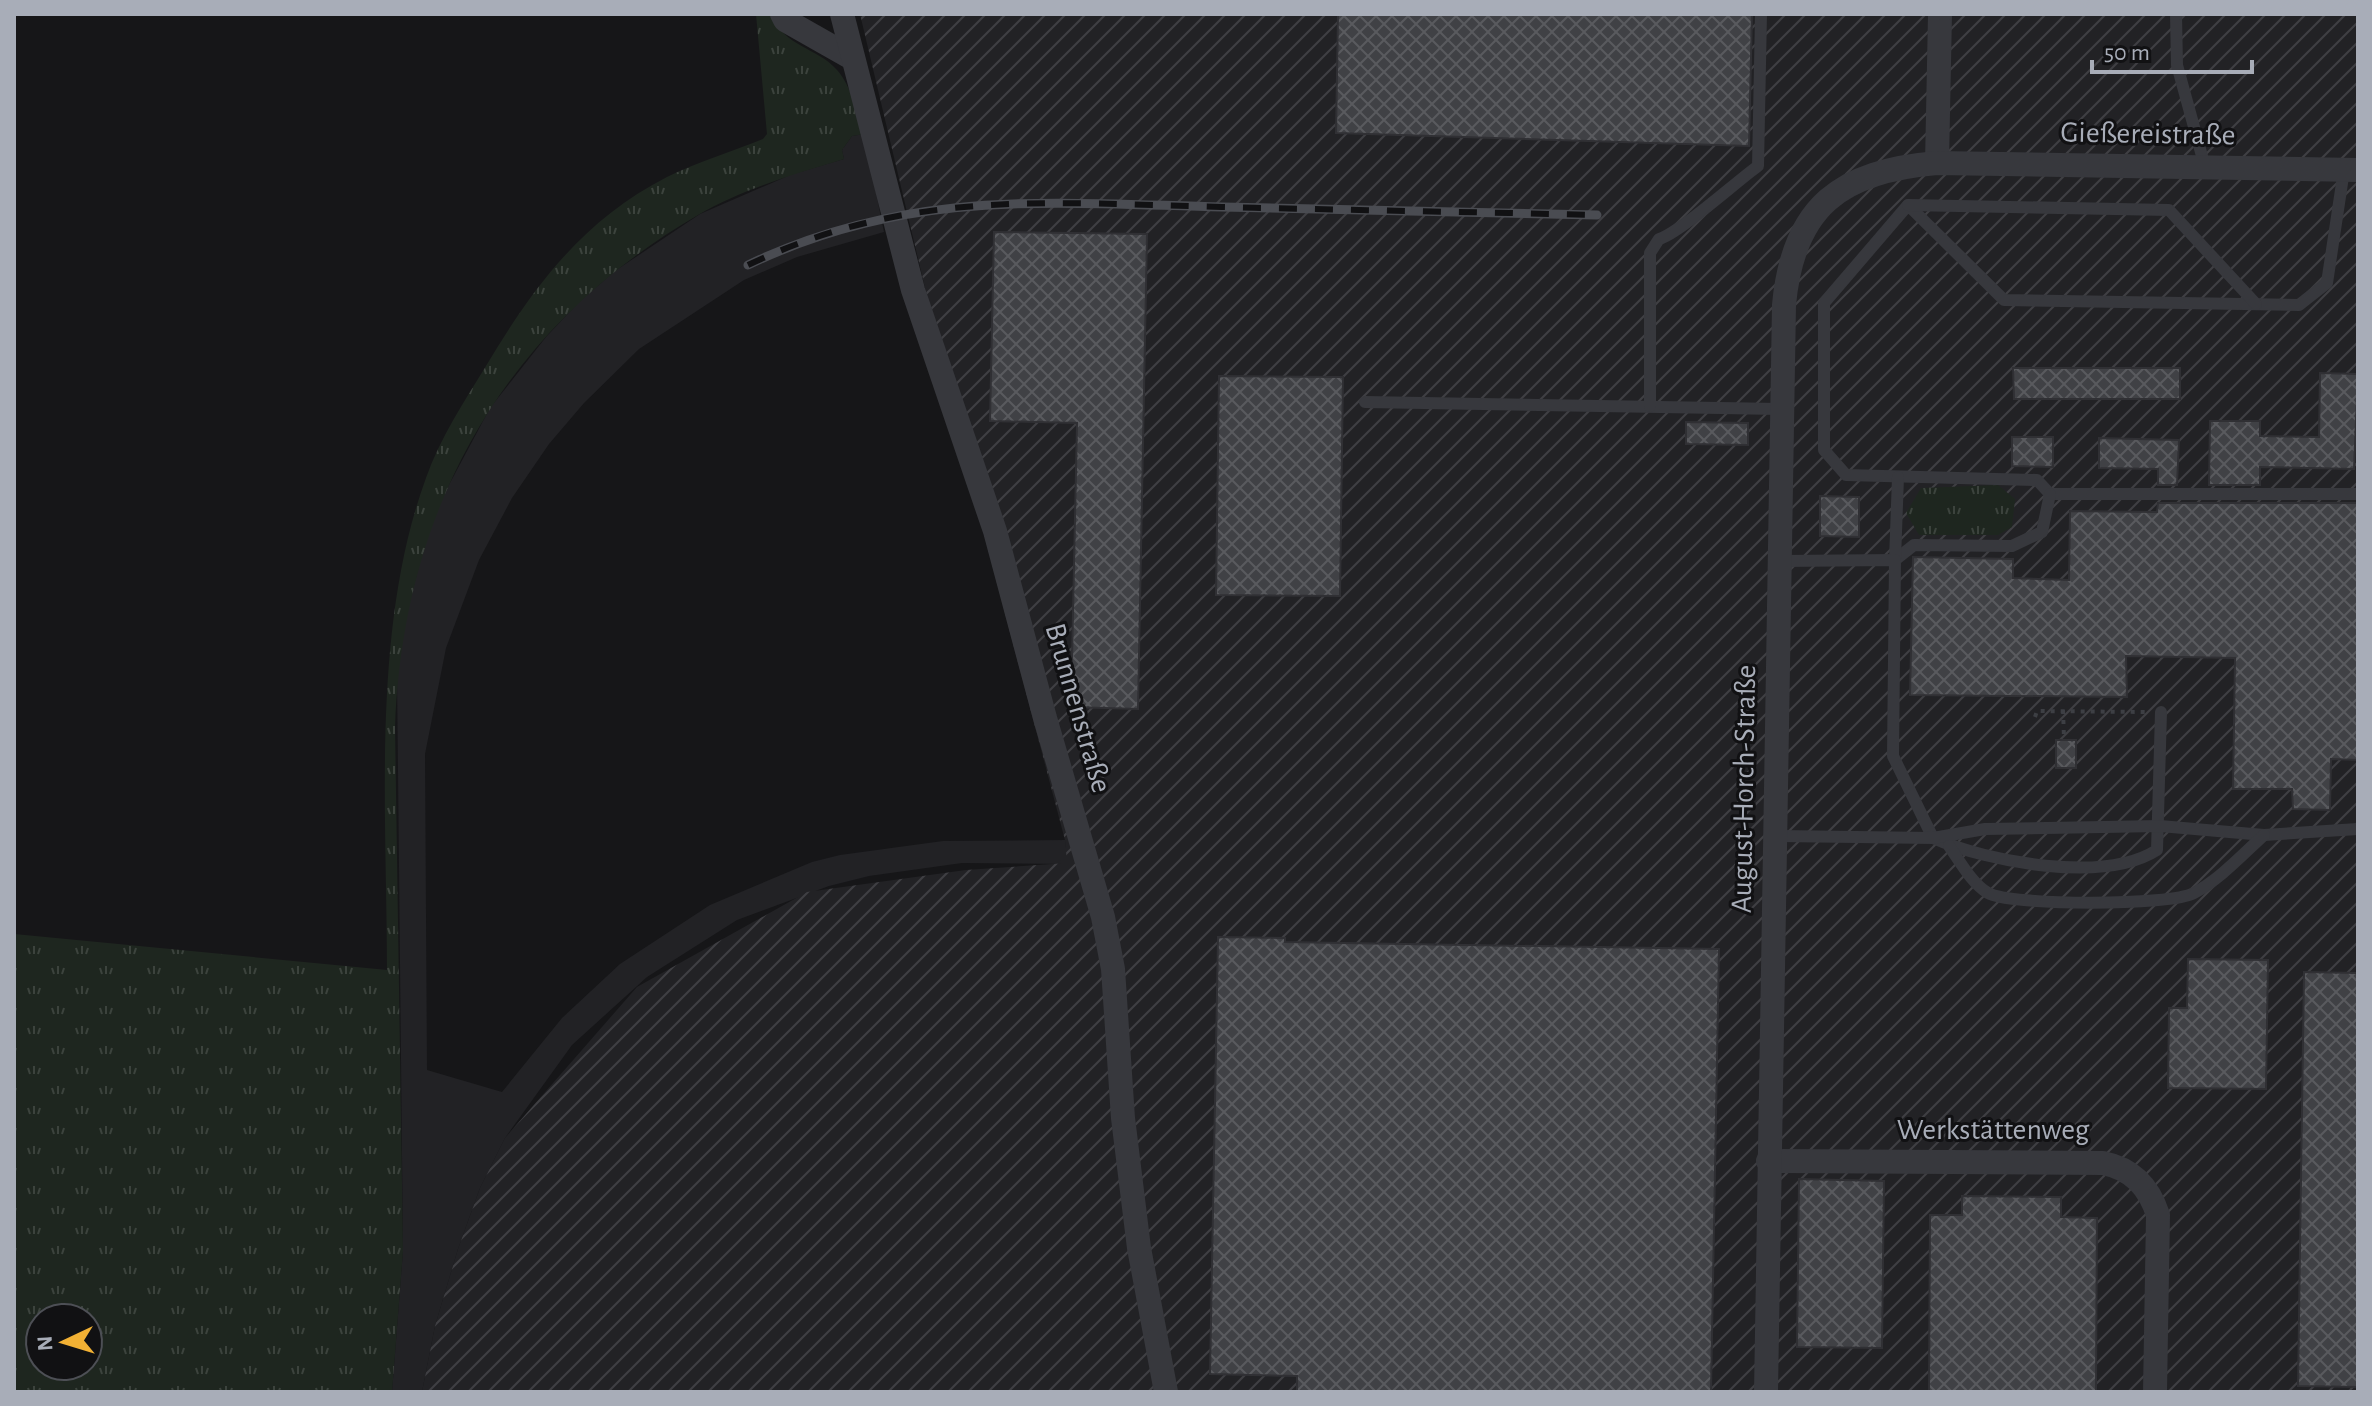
<svg xmlns="http://www.w3.org/2000/svg" width="2372" height="1406" font-family="'Alegreya Sans',sans-serif">
  <style>
    .built { fill: #222225 }
    .industrial { fill: url(#industrial-furrows) }
    .grass { fill: url(#grass-tufts); fill-rule: evenodd }
    .building { fill: url(#building-cross-hatch); stroke: #303034; stroke-width: 2 }
    .lines { fill: none; stroke-linecap: round; stroke-linejoin: round }
    .path { stroke: #3d3f44; stroke-width: 4; stroke-dasharray: 4 6; stroke-linecap: butt }
    .lane { stroke: #37383d; stroke-width: 12 }
    .street { stroke: #37383d; stroke-width: 24 }
    .rail-casing { stroke: #4a4c52; stroke-width: 9 }
    .rail { stroke: #111113; stroke-width: 6; stroke-dasharray: 18; stroke-linecap: butt }
    .labels { text-anchor: middle; dominant-baseline: central; stroke-width: 6; stroke-linejoin: round; paint-order: stroke }
    .street-label { font-size: 30px; fill: #a8adb8; stroke: #111113 }
  </style>
  <defs>
    <pattern id="industrial-furrows" width="10" height="10" patternUnits="userSpaceOnUse" patternTransform="scale(2)"><rect width="10" height="10" fill="#222225"/><path d="M-1 1l2-2M0 10L10 0M9 11l2-2" fill="none" stroke="#3f3f43"/></pattern>
    <pattern id="grass-tufts" width="24" height="20" patternUnits="userSpaceOnUse" patternTransform="scale(2)"><rect width="24" height="20" fill="#1e261f"/><path d="M3 7l-1-3M5 7V3M7 7l1-3M15 17l-1-3M17 17v-4M19 17l1-3" fill="none" stroke="#3c433d"/></pattern>
    <pattern id="building-cross-hatch" width="8" height="8" patternUnits="userSpaceOnUse" patternTransform="scale(2)"><rect width="8" height="8" fill="#404145"/><path d="M0 0l8 8M0 8l8-8" fill="none" stroke="#595a5e"/></pattern>
  </defs>
  <rect width="100%" height="100%" fill="#161618"/>
  <polygon class="built" points="864,134 884,232 797,257 744,280 639,349 584,403 549,444 512,498 479,560 446,648 425,754 427,1070 502,1092 562,1018 620,964 710,905 812,862 840,855 943,841 1065,840 1068,864 962,863 869,876 829,886 737,920 647,977 572,1045 505,1138 480,1188 458,1249 435,1326 422,1392 392,1392 403,1251 397,676 403,627 425,543 443,496 490,408 546,337 578,303 615,271 700,214 790,175 844,159 842,150 852,136"/>
  <polygon class="industrial" points="860,14 2358,14 2358,1392 422,1392 435,1326 458,1249 480,1188 505,1138 637,987 807,892 966,870 1067,863 1065,840 978,511"/>
  <g class="grass">
    <path d="M 756,14 L 772,14 C 783,47 817,47 837,70 C 852,87 857,114 864,134 L 852,136 L 842,150 L 844,159 C 795,174 743,189 698,215 C 505,327 403,507 395,727 L 403,1251 L 392,1392 L 14,1392 L 14,934 L 387,970 C 387,812 371,628 426,478 C 440,438 464,402 486,366 C 533,287 583,220 667,177 C 698,162 731,152 763,139 L 767,134 ZM 40,1318 L 88,1318 L 88,1366 L 40,1366 Z"/>
    <polygon points="1998,485 2015,499 2012,527 1998,535 1919,535 1906,513 1921,488"/>
  </g>
  <g class="building">
    <polygon points="1338,14 1752,14 1749,146 1336,133"/>
    <polygon points="994,232 1147,234 1138,709 1071,707 1077,423 990,421"/>
    <polygon points="2013,368 2180,368 2180,399 2014,399"/>
    <polygon points="2320,373 2358,374 2354,469 2260,467 2260,485 2209,485 2210,421 2260,421 2260,436 2319,437"/>
    <polygon points="1219,376 1343,377 1340,596 1216,595"/>
    <polygon points="1686,422 1748,423 1748,445 1686,444"/>
    <polygon points="2012,437 2053,437 2053,467 2012,466"/>
    <polygon points="2099,438 2179,440 2177,485 2158,485 2158,469 2099,468"/>
    <polygon points="1820,496 1859,497 1859,537 1820,536"/>
    <polygon points="2158,503 2358,503 2358,760 2331,759 2330,810 2293,809 2292,789 2233,789 2235,658 2126,656 2127,697 1910,695 1913,557 2013,559 2013,578 2069,580 2070,511 2157,512"/>
    <rect x="2056" y="740" width="20" height="28"/>
    <polygon points="1218,937 1285,938 1285,942 1719,949 1711,1392 1297,1392 1297,1376 1210,1374"/>
    <polygon points="2188,959 2268,960 2266,1089 2168,1088 2169,1008 2187,1008"/>
    <polygon points="2304,972 2358,973 2358,1387 2298,1386"/>
    <polygon points="1799,1179 1884,1181 1882,1348 1797,1347"/>
    <polygon points="1962,1196 2061,1197 2061,1217 2097,1218 2096,1392 1929,1392 1930,1215 1962,1215"/>
  </g>
  <g class="lines">
    <g class="path">
      <polyline points="2063,710 2064,738"/>
      <polyline points="2035,717 2037,711 2145,712"/>
    </g>
    <g class="lane">
      <polyline points="2176,14 2177,65 2205,167"/>
      <polyline points="2344,170 2327,283 2299,305 2004,300 1908,205 1824,303 1824,450 1846,475 2037,480 2050,494 2358,494"/>
      <polyline points="1908,205 2169,210 2256,304"/>
      <polyline points="1365,402 1783,409"/>
      <path d="M 1650,406 L 1650,253 L 1659,239 C 1678,234 1736,182 1758,166 L 1761,14"/>
      <polyline points="1895,560 1914,545 2012,546 2042,532 2050,494"/>
      <polyline points="1895,560 1898,477"/>
      <path d="M 1781,561 L 1895,560 L 1893,756 L 1933,838 C 1988,862 2104,884 2157,850 L 2161,712"/>
      <polyline points="1774,836 1933,838 1985,829 2160,826 2264,835 2358,829"/>
      <path d="M 1949,846 C 1959,860 1972,884 1988,893 C 2011,906 2171,906 2194,893 C 2220,879 2242,855 2264,835"/>
    </g>
    <g class="street">
      <polyline points="782,14 785,20 852,58"/>
      <polyline points="842,14 913,290 995,531 1045,718 1103,917 1113,969 1123,1118 1139,1248 1166,1392"/>
      <polyline points="1937,163 1940,14"/>
      <path d="M 1768,1161 L 2103,1163 C 2133,1169 2149,1187 2158,1215 L 2155,1392"/>
      <path d="M 1766,1392 L 1784,305 C 1793,206 1841,171 1937,163 L 2358,170"/>
    </g>
    <defs>
      <path id="rail" d="M 748,265 C 909,188 1050,203 1222,207 C 1347,210 1472,212 1597,215"/>
    </defs>
    <use href="#rail" class="rail-casing"/>
    <use href="#rail" class="rail"/>
  </g>
  <g class="labels">
    <g class="street-label">
      <text transform="translate(2148 134) rotate(1)">Gießereistraße</text>
      <text transform="translate(1078 708) rotate(74)">Brunnenstraße</text>
      <text transform="translate(1744 789) rotate(-89)">August-Horch-Straße</text>
      <text x="1993" y="1130">Werkstättenweg</text>
    </g>
  </g>
  <rect width="2372" height="1406" fill="none" stroke="#a8adb8" stroke-width="32"/>
  <g transform="translate(64 1342) rotate(266)"><circle r="38" fill="#111113" stroke="#4d4f55" stroke-width="2"/>
  <path d="M0-6L14 30L0 20L-14 30Z" fill="#f2b134"/>
  <text y="-12" font-size="22" font-weight="bold" text-anchor="middle" fill="#a8adb8">N</text>
  </g>
  <path d="M2092 60v12h160v-12" fill="none" stroke="#a8adb8" stroke-width="4"/>
  <text x="2104" y="60" font-size="24" fill="#a8adb8" stroke="#111113" stroke-width="6" paint-order="stroke">50 m</text>
</svg>
